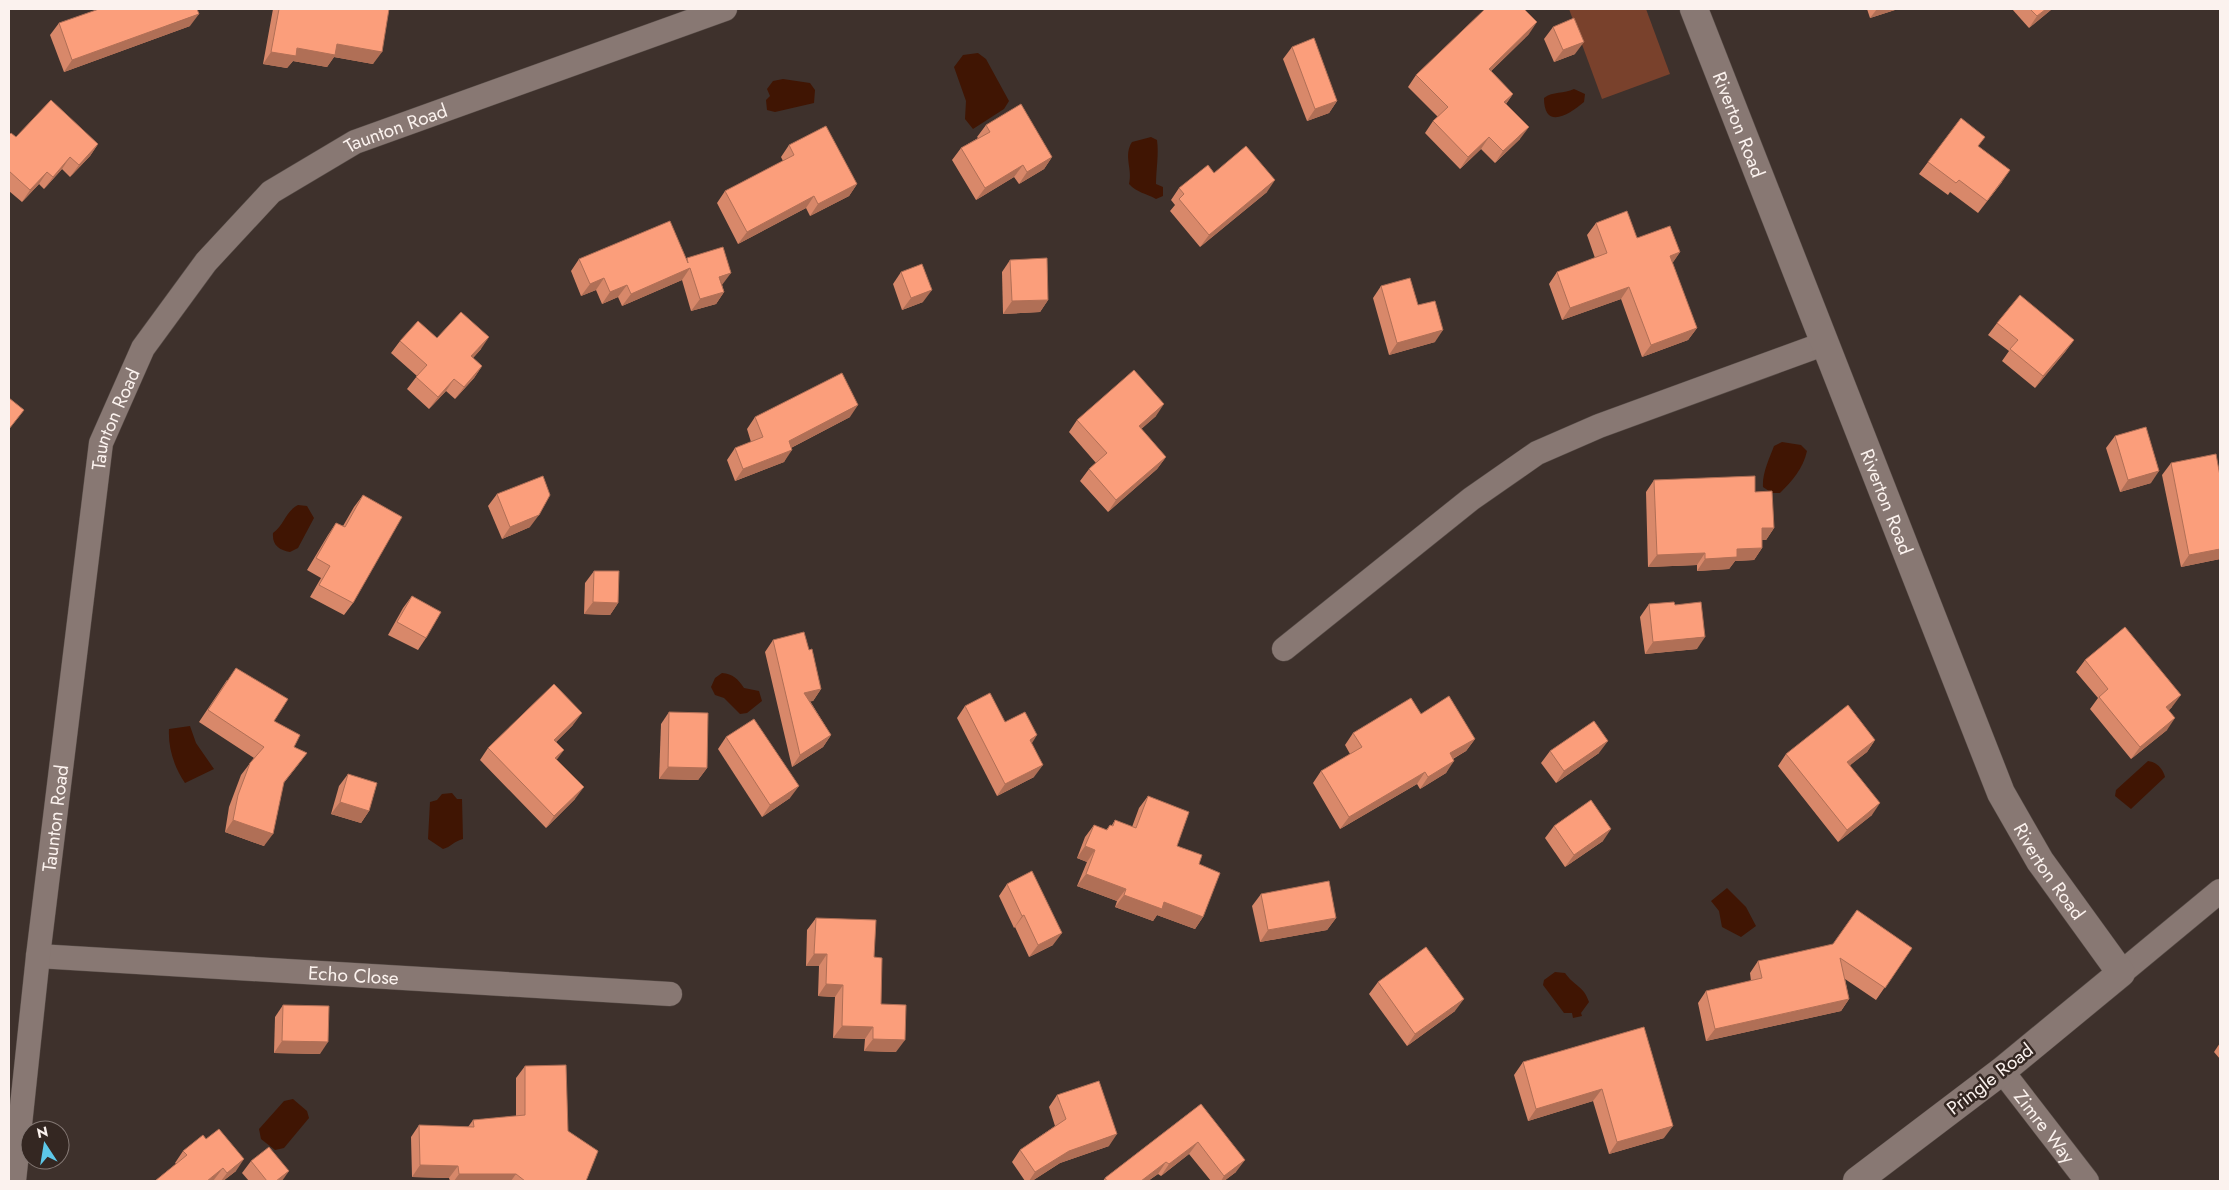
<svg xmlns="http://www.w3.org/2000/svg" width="2229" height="1190" font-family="Jost,sans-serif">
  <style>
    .green { fill: #79412c }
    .water { fill: #401503 }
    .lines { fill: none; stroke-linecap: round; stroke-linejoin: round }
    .minor-casing { stroke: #584d48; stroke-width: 25 }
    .tertiary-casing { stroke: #584d48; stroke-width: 29 }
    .minor { stroke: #887873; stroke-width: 24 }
    .tertiary { stroke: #887873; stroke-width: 28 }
    .wall { fill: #d8886a }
    .shaded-wall { fill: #b06f56 }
    .building { fill: #fb9e7b; stroke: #b06f56 }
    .labels { text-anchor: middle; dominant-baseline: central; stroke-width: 5; stroke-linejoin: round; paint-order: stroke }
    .street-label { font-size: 19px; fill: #fbf2ee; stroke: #342722 }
  </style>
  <rect width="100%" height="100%" fill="#3e312c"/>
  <polygon class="green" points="1569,9 1646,9 1670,74 1602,99"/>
  <g class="water">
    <polygon points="978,53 986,59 1009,101 1004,109 973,129 965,119 966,101 954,67 963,55"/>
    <polygon points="783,79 810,83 815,90 814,103 775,112 767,110 766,100 770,96 767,89 773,81"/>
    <path d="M 1574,89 L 1585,94 L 1584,102 C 1570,114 1544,131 1544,98 C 1553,91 1564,94 1574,89 Z"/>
    <path d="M 1151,137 L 1157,140 C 1159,155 1156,169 1156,184 L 1163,187 L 1163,196 L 1156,199 C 1146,193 1137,193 1129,184 C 1133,169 1123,156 1132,142 Z"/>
    <path d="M 1782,442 L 1801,445 L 1807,451 C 1803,469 1792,481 1780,493 L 1772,493 L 1763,487 C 1762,474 1769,459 1774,446 Z"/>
    <path d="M 298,505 L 307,506 L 314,518 L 298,548 L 290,552 C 279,550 272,545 273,533 C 284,525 286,511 298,505 Z"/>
    <path d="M 722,673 C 733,674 738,679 744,688 L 759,691 L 762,701 L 747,713 L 740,714 L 724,698 L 715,695 L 711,687 L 715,678 Z"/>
    <path d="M 190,726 L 196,743 L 214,769 L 185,783 C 174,767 168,748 169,729 Z"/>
    <path d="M 2148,761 C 2157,762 2163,769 2165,777 L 2131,809 L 2115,796 L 2116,790 Z"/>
    <path d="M 452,793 L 457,799 L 462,799 L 463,839 C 454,841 451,847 443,849 L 428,839 L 430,802 L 437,800 L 442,794 Z"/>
    <polygon points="1727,888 1746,907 1756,926 1741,937 1722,927 1719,911 1711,901"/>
    <path d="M 1555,972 L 1565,973 C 1574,986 1584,986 1589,1002 L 1581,1013 L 1582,1016 L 1573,1018 L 1572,1013 L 1564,1013 L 1543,985 L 1544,980 Z"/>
    <polygon points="293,1099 307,1111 309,1118 284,1148 275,1150 261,1139 259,1129 284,1101"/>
  </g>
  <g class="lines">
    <defs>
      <g id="minor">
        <polyline points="1284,649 1471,499 1537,453 1599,426 1826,343"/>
        <path id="s1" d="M 38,956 L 670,994"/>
        <polyline points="2121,973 2220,891"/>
        <path id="s2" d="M 2002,1071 L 2087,1181"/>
        <path id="s3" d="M 14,1181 L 38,956 L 101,443 L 143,348 L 206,262 L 271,192 L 355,142 L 725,9"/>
      </g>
      <g id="tertiary">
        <path id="s4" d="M 1694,9 L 2001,793 L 2040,861 L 2121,973 L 2002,1071 L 1857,1181"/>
      </g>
    </defs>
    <use href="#minor" class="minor-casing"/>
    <use href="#tertiary" class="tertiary-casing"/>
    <use href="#minor" class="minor"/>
    <use href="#tertiary" class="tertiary"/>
  </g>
  <g class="wall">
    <polygon points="273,9 389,9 373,64 334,57 327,67 293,61 287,68 263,64"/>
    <polygon points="1867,9 1898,9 1870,18"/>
    <polygon points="2012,9 2052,9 2029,28"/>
    <polygon points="59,23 190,26 64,72 50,35"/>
    <polygon points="1553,27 1575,54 1554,62 1544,39"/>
    <polygon points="1529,34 1491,71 1513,94 1506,104 1520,139 1495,163 1481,149 1460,169 1425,133 1433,121 1438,117 1408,87 1416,75"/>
    <polygon points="1292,47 1337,101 1329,113 1307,121 1283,59"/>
    <polygon points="986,125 1052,157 1044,169 1019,184 1014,177 976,200 952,160 961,148 978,138 977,137"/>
    <polygon points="9,135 16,137 98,144 90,156 70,177 62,169 44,189 39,184 22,202 9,191"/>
    <polygon points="789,145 857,184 849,196 810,216 806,208 738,244 717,203 725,191 783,161 781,157"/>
    <polygon points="1978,146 2002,182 1978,213 1950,192 1948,195 1919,174 1928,162"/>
    <polygon points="1214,173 1267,192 1200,247 1170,211 1175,205 1171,200 1179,188"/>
    <polygon points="1596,223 1680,252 1672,263 1697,328 1688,340 1642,357 1621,299 1562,320 1549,284 1557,272 1595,258 1587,235"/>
    <polygon points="686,258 722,285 724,292 716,304 691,311 682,280 622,306 618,297 602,304 596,290 581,296 571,271 579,259"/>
    <polygon points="1010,260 1048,300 1040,312 1003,314 1002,272"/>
    <polygon points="901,272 923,302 902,310 893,284"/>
    <polygon points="1381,286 1418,305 1435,342 1389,355 1373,298"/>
    <polygon points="1997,323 2074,340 2065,352 2035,388 2002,361 2009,351 1988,335"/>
    <polygon points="437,338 481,349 473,358 482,366 474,378 455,399 446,391 429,409 407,389 417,376 391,353 400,341"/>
    <polygon points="1156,416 1141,429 1166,457 1157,469 1108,512 1080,481 1089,469 1096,463 1069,432 1077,420"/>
    <polygon points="755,417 850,417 791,448 784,462 735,481 727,460 735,448 751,442 747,429"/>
    <polygon points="2115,436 2151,483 2120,492 2106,448"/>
    <polygon points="2171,463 2220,559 2181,567 2162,475"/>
    <polygon points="1654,480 1755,492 1774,528 1766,540 1762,540 1762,548 1754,560 1735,561 1729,569 1697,571 1697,565 1648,567 1646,492"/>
    <polygon points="497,494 530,527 502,539 488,506"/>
    <polygon points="363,495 353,603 344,615 310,597 321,578 307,570 328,535 336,523 343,526 354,507"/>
    <polygon points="594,571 618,603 610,615 584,614 585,583"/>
    <polygon points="412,596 426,638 418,650 388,635 403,608"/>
    <polygon points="1649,604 1697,649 1645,654 1640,617"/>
    <polygon points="773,640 809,650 821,689 813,701 810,701 831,735 823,747 792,767 765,652"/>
    <polygon points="2085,660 2172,707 2169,710 2167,730 2131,759 2090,709 2098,698 2076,672"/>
    <polygon points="227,680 274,721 294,747 307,753 283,784 264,846 225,832 229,807 241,775 254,758 199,722"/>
    <polygon points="965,706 1005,722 1034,777 997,796 957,718"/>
    <polygon points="669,712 707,768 698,780 659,779 661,724"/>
    <polygon points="1421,714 1475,739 1466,751 1453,759 1446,773 1420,789 1417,784 1340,829 1313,783 1321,771 1350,754 1345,745 1353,733"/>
    <polygon points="573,725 556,742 557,760 575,799 546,828 480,760 488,748"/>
    <polygon points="726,737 790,798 762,817 718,749"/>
    <polygon points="1875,740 1867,752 1850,765 1872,815 1838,842 1778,766 1786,754"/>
    <polygon points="1550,751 1599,753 1556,783 1541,763"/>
    <polygon points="348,774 369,811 361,823 331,814 339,786"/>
    <polygon points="1148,796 1177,846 1199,864 1203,917 1195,929 1157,915 1153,921 1115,907 1117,901 1077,886 1087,862 1077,858 1085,837 1094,825 1106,830 1110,825 1112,825 1115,820 1132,827 1139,808"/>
    <polygon points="1554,826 1603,841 1565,867 1545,838"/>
    <polygon points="1007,884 1053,945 1029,957 1015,927 1014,928 999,896"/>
    <polygon points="1261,894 1336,918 1327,930 1260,942 1252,906"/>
    <polygon points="816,918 874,957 881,1004 896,1052 864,1051 865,1039 833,1038 835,997 818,996 819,966 806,966 807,930"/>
    <polygon points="1912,948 1876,1000 1845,979 1849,999 1841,1011 1706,1041 1698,1003 1706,991 1751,981 1750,973 1758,961"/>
    <polygon points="1378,982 1455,1011 1407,1046 1369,994"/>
    <polygon points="283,1005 320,1054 274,1053 275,1017"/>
    <polygon points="1644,1027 1664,1138 1609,1154 1593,1101 1528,1121 1514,1075 1523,1062"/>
    <polygon points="2220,1043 2220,1059 2214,1052"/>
    <polygon points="525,1066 568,1131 586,1181 450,1181 449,1178 412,1177 411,1137 419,1125 468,1127 473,1120 516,1116 516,1078"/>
    <polygon points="1057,1095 1109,1146 1060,1163 1032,1181 1025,1181 1012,1162 1020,1150 1055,1126 1049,1107"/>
    <polygon points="1201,1104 1236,1172 1224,1181 1211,1181 1189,1154 1161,1176 1158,1174 1148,1181 1103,1181 1105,1178"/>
    <polygon points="206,1139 236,1171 223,1181 216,1181 215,1180 213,1181 155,1181 176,1164 175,1163 183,1151"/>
    <polygon points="251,1161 282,1181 249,1181 242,1173"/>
  </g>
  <g class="shaded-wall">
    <polygon points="1877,9 1898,9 1870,18"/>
    <polygon points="2046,9 2052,9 2029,28 2037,16"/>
    <polygon points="199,14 190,26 64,72 72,60"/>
    <polygon points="1537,22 1529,34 1481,81 1489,69"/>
    <polygon points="1584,42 1575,54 1554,62 1563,50"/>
    <polygon points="337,44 382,52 373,64 334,57 327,67 293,61 287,68 263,64 271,52"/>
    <polygon points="1513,94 1504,106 1504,102"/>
    <polygon points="1337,101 1329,113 1307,121 1315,109"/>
    <polygon points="1529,127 1520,139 1495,163 1503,151"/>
    <polygon points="1489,137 1481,149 1460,169 1468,157"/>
    <polygon points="98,144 90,156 70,177 79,165"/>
    <polygon points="70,157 62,169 44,189 53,177"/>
    <polygon points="1052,157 1044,169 1019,184 1027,172"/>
    <polygon points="1023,165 1014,177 976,200 985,188"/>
    <polygon points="2010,170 2002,182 1978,213 1987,201"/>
    <polygon points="47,172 39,184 22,202 30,190"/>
    <polygon points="1275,180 1267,192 1200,247 1209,235"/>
    <polygon points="857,184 849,196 810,216 818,204"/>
    <polygon points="814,196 806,208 738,244 747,232"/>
    <polygon points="1680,252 1672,264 1670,256"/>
    <polygon points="690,268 682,280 622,306 631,294"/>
    <polygon points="731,273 722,285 719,277"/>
    <polygon points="604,278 596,290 581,296 590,284"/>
    <polygon points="627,285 618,297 602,304 610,292"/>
    <polygon points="1629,287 1621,299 1562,320 1570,308"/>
    <polygon points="932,290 923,302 902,310 911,298"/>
    <polygon points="724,292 716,304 691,311 700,299"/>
    <polygon points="1048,300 1040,312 1003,314 1012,301"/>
    <polygon points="1697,328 1688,340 1642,357 1651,345"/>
    <polygon points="1443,330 1435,342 1389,355 1397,343"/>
    <polygon points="489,337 481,349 463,369 471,356"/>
    <polygon points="2074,340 2065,352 2035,388 2043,376"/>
    <polygon points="482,366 474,378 455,399 464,387"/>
    <polygon points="454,379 446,391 429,409 438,397"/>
    <polygon points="1164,404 1156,416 1130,439 1139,426"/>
    <polygon points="858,405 850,417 781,453 789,441"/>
    <polygon points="792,450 784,462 735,481 743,469"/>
    <polygon points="1166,457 1157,469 1108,512 1116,500"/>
    <polygon points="2159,471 2151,483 2120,492 2128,480"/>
    <polygon points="539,515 530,527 502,539 510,527"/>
    <polygon points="1762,528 1774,528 1766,540 1753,540"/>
    <polygon points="1762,548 1754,560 1735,561 1729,569 1697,571 1705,559 1737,549"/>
    <polygon points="2220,549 2220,559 2181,567 2189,555"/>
    <polygon points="1705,553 1697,565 1648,567 1657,555"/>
    <polygon points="593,602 618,603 610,615 584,614"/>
    <polygon points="1705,637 1697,649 1645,654 1653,642"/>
    <polygon points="821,689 813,701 796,705 804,693"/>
    <polygon points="2181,695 2172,707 2158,719 2166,707"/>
    <polygon points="582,713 573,725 546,752 554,740"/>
    <polygon points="2175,718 2167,730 2131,759 2140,747"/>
    <polygon points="831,735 823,747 792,767 800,755"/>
    <polygon points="1037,735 1029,748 1030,740"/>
    <polygon points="1475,739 1466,751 1441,765 1450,753"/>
    <polygon points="1875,740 1867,752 1839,774 1847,762"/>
    <polygon points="1608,741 1599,753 1556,783 1564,771"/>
    <polygon points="564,750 555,762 555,758"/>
    <polygon points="307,753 298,765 275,794 284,782"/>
    <polygon points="1454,761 1446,773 1420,789 1428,777"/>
    <polygon points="1043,765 1034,777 997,796 1005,784"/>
    <polygon points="668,767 707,768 698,780 659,779"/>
    <polygon points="1425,772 1417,784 1340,829 1349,817"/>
    <polygon points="799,786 790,798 762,817 770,805"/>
    <polygon points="584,787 575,799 546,828 554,816"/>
    <polygon points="340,802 369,811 361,823 331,814"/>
    <polygon points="1880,803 1872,815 1838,842 1847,830"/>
    <polygon points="233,820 273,834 264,846 225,832"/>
    <polygon points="1611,829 1603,841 1565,867 1574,855"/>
    <polygon points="1085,846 1095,850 1087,862 1077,858"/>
    <polygon points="1086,874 1126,889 1117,901 1077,886"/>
    <polygon points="1124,895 1164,902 1203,917 1195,929 1157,915 1153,921 1115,907"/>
    <polygon points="1024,915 1015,927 1014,928 1022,916"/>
    <polygon points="1336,918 1327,930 1260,942 1268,930"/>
    <polygon points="1062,933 1053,945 1029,957 1038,945"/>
    <polygon points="814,954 827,954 819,966 806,966"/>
    <polygon points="826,984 843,985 835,997 818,996"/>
    <polygon points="1464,999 1455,1011 1407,1046 1415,1034"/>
    <polygon points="1849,999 1841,1011 1706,1041 1715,1029"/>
    <polygon points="842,1026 873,1027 865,1039 833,1038"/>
    <polygon points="873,1039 905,1040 896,1052 864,1051"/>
    <polygon points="282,1041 328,1042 320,1054 274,1053"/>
    <polygon points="1602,1089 1593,1101 1528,1121 1536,1109"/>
    <polygon points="1673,1126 1664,1138 1609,1154 1617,1142"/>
    <polygon points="1117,1134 1109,1146 1060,1163 1032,1181 1029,1181 1035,1172 1069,1151"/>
    <polygon points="1198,1142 1189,1154 1161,1176 1169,1164"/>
    <polygon points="244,1159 236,1171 223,1181 221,1181 227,1173"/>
    <polygon points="1245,1160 1236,1172 1224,1181 1221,1181 1224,1176"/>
    <polygon points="1166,1162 1158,1174 1148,1181 1141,1181"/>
    <polygon points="420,1165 458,1166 449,1178 412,1177"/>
    <polygon points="223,1168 213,1181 207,1181"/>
    <polygon points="289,1171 282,1181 276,1181"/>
    <polygon points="459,1174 516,1174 511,1181 454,1181"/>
  </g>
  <g class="building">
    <polygon points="99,9 197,9 199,14 72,60 59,23"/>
    <polygon points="279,9 389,9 382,52 337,44 335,55 297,48 296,56 271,52"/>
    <polygon points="1485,9 1524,9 1537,22 1489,69 1513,94 1504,102 1529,127 1503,151 1489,137 1468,157 1433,121 1448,107 1416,75"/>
    <polygon points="2030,9 2046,9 2037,16"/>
    <polygon points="1574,18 1584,42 1563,50 1553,27"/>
    <polygon points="1314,38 1337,101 1315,109 1292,47"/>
    <polygon points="51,100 98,144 79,165 70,157 53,177 47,172 30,190 9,171 9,135 11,133 16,137"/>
    <polygon points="1021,104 1052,157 1027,172 1023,165 985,188 961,148 990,132 986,125"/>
    <polygon points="1961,118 1985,137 1978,146 2010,170 1987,201 1959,180 1956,183 1928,162"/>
    <polygon points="826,126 857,184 818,204 814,196 747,232 725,191 794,155 789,145"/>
    <polygon points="1246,146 1275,180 1209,235 1179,199 1184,194 1179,188 1208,165 1214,173"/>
    <polygon points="1627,211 1637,238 1670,226 1680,252 1670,256 1697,328 1651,345 1629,287 1570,308 1557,272 1607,253 1596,223"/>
    <polygon points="670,221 688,263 687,258 723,247 731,273 719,277 724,292 700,299 690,268 631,294 627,285 610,292 604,278 590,284 579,259"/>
    <polygon points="1047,258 1048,300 1012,301 1010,260"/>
    <polygon points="922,264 932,290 911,298 901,272"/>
    <polygon points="1410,278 1418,305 1435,301 1443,330 1397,343 1381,286"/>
    <polygon points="2020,295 2074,340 2043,376 2010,349 2018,340 1997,323"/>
    <polygon points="461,312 489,337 471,356 482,366 464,387 454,379 438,397 416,377 427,365 400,341 418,321 437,338"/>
    <polygon points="1134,370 1164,404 1139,426 1166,457 1116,500 1089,469 1107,453 1077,420"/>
    <polygon points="842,373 858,405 789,441 792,450 743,469 735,448 763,437 755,417"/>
    <polygon points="9,398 24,410 9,429"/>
    <polygon points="2146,427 2159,471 2128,480 2115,436"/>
    <polygon points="2216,454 2220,476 2220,549 2189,555 2171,463"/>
    <polygon points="543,476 550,495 539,515 510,527 497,494"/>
    <polygon points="1755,476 1755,492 1772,491 1774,528 1762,528 1762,548 1737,549 1737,557 1705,559 1705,553 1657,555 1654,480"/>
    <polygon points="363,495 402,517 353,603 319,585 330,566 316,558 336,523 345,527"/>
    <polygon points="594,571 619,571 618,603 593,602"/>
    <polygon points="412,596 441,612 426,638 397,622"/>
    <polygon points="1674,602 1675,605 1701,602 1705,637 1653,642 1649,604"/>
    <polygon points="2125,627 2181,695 2166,707 2175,718 2140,747 2099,697 2108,689 2085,660"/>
    <polygon points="804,632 809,650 812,649 821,689 804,693 831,735 800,755 773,640"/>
    <polygon points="236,668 288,699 274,721 300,735 294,747 307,753 284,782 273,834 233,820 238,795 250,763 264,747 208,710"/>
    <polygon points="554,684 582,713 554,740 564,750 555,758 584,787 554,816 488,748"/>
    <polygon points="990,693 1005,722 1025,712 1037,735 1030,740 1043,765 1005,784 965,706"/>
    <polygon points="1449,696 1475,739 1450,753 1454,761 1428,777 1425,772 1349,817 1321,771 1362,747 1353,733 1411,698 1421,714"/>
    <polygon points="1848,705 1875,740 1847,762 1880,803 1847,830 1786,754"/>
    <polygon points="669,712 708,713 707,768 668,767"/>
    <polygon points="754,719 799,786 770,805 726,737"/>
    <polygon points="1594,721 1608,741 1564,771 1550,751"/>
    <polygon points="348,774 377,783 369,811 340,802"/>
    <polygon points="1148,796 1189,812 1177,846 1202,855 1199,864 1220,873 1203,917 1164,902 1162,909 1124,895 1126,889 1086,874 1095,850 1085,846 1094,825 1107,830 1110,825 1113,826 1115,820 1136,828"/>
    <polygon points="1591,800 1611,829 1574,855 1554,826"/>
    <polygon points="1032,871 1062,933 1038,945 1024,915 1022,916 1007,884"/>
    <polygon points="1329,881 1336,918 1268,930 1261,894"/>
    <polygon points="1857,910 1912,948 1885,988 1840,958 1849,999 1715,1029 1706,991 1762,978 1758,961 1833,944"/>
    <polygon points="816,918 876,920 874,957 882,958 881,1004 906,1005 905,1040 873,1039 873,1027 842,1026 843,985 826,984 827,954 814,954"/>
    <polygon points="1426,947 1464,999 1415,1034 1378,982"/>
    <polygon points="283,1005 329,1006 328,1042 282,1041"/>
    <polygon points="1644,1027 1673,1126 1617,1142 1602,1089 1536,1109 1523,1062"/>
    <polygon points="566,1065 568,1131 598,1151 586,1181 525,1181 516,1174 459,1174 458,1166 420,1165 419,1125 474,1127 473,1120 525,1115 525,1066"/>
    <polygon points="1099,1081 1117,1134 1069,1151 1035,1172 1020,1150 1066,1119 1057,1095"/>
    <polygon points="1201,1104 1245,1160 1224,1176 1198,1142 1169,1164 1166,1162 1141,1181 1107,1181 1105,1178"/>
    <polygon points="219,1129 244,1159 227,1173 223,1168 207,1181 155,1181 187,1155 183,1151 203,1135 206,1139"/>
    <polygon points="269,1147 289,1171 276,1181 267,1181 251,1161"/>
  </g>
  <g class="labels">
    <g class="street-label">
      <text stroke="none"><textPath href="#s4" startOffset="124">Riverton Road</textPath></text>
      <text stroke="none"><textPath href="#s3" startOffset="1190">Taunton Road</textPath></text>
      <text stroke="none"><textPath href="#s3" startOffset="770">Taunton Road</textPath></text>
      <text stroke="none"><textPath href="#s4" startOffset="529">Riverton Road</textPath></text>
      <text stroke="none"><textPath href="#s3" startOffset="365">Taunton Road</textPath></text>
      <text stroke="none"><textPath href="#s4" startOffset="934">Riverton Road</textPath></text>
      <text stroke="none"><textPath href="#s1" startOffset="316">Echo Close</textPath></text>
      <text transform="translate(1990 1079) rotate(-38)">Pringle Road</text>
      <text stroke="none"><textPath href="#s2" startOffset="70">Zimre Way</textPath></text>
    </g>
  </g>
  <rect width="2229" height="1190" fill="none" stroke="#fbf2ee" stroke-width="20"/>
  <g transform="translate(45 1145) rotate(348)"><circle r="24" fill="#342722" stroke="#847874"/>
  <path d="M0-4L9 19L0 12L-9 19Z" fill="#5dc7e8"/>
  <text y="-8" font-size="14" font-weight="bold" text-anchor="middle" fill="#fbf2ee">N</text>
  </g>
</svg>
